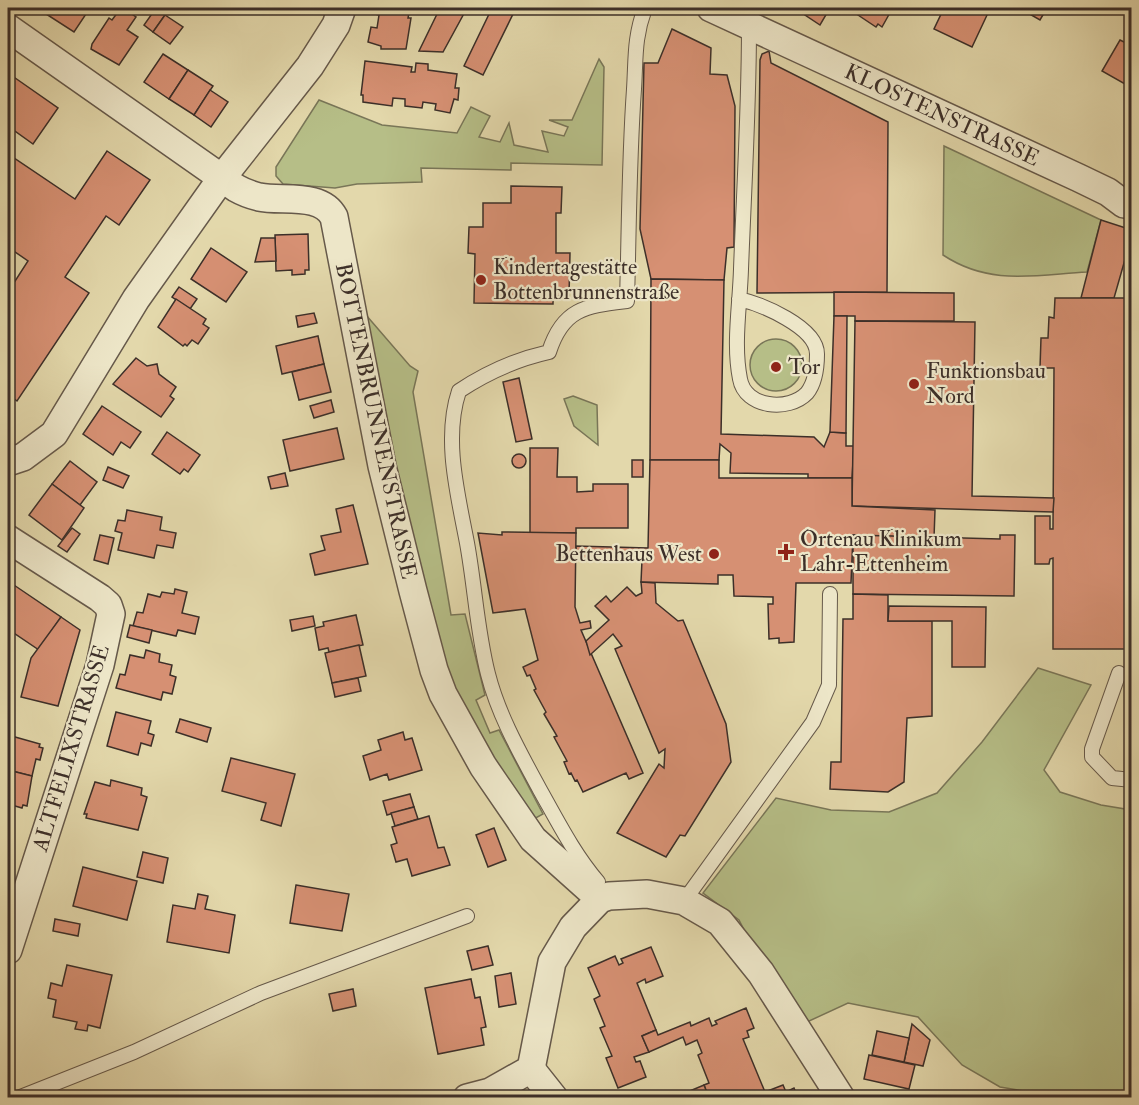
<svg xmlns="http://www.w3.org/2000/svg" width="1139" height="1105" font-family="'IM FELL Double Pica',serif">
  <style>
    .green { fill: #b6be87; stroke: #797658; stroke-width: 1.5 }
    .building { fill: #d69073; stroke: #3c2f29; stroke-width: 1.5 }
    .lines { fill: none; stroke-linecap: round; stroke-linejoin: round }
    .lane-casing { stroke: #66594a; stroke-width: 16 }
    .street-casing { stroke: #66594a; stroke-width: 30 }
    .lane { stroke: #ede6c8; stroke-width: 14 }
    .street { stroke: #ede6c8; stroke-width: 27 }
    .poi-dot { fill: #8f2418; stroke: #ede6c8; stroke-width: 2 }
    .labels { text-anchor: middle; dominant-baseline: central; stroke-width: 4.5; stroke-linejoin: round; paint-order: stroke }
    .street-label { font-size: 22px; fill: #3c2f29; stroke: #ede6c8 }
    .poi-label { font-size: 22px; fill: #3c2f29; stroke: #ede6c8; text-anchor: start }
  </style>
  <rect width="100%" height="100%" fill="#e3d8ab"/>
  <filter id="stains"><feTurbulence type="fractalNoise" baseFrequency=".00333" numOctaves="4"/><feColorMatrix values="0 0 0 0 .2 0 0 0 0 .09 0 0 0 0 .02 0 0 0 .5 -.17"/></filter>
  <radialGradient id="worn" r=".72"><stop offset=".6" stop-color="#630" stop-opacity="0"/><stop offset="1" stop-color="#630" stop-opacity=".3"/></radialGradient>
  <g class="green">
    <polygon points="599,59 604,67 602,165 511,163 511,170 421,168 422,182 357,184 335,188 283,184 276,176 276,167 319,100 382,125 457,133 471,107 490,116 479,137 500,142 509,123 514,145 548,152 542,131 564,136 568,127 549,120 572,120"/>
    <path d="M 944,146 L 1101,220 L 1087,272 C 1034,275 990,286 943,255 Z"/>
    <polygon points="366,315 410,366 418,371 413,392 451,615 465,614 485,695 476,700 490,733 499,730 543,814 532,820 490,758 449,679 401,497"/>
    <circle cx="776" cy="365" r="26"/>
    <polygon points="573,396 597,405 598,445 574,426 564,399"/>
    <polygon points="1038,668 1091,685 1044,770 1060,792 1101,805 1131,810 1131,1097 1058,1097 1000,1087 962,1065 918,1017 848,1003 794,1028 739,920 703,893 776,798 831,810 889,812 937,793 982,742"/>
  </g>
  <g class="building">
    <polygon points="46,8 90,8 74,32 43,12"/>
    <polygon points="156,8 165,15 153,32 144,25"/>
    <polygon points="372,8 418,8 417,14 409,13 408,18 411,18 406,49 381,49 381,46 368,42 371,27 377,28 379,15 371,13"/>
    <polygon points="440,8 467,8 443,52 419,51"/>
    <polygon points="492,8 516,8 483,75 464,66"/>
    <polygon points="810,8 830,8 820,25 805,15"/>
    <polygon points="853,8 901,8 897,14 891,11 882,27 878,24 876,27 852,11"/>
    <polygon points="944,8 976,8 988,13 972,47 934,29"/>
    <polygon points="1019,8 1047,8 1040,20"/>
    <polygon points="126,10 136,17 127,30 138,37 119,65 91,49 92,44 109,18 112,20 118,12"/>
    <polygon points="165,15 183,27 170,44 153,32"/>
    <polygon points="672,29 711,48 710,74 727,75 735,106 734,247 727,248 724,280 651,279 640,229 644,63 658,63"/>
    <polygon points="1120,40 1132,46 1132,88 1102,71"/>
    <polygon points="769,51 771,63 888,122 887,292 757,293 760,60 762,54"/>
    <polygon points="163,54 188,70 169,99 144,82"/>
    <polygon points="365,61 412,67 411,72 415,72 416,63 428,64 428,70 457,74 455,88 459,88 458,100 454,99 450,113 435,110 436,104 423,102 422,108 405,106 405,99 393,98 392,106 363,102 363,95 361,95"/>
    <polygon points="188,70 213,86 194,115 169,99"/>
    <polygon points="8,73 58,108 33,144 8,126"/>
    <polygon points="210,90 228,102 211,127 194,115"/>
    <polygon points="107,151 150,180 119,225 106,216 65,277 89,293 17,401 8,394 8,292 28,261 8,247 8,154 75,199"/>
    <polygon points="511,186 562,187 561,213 556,213 556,253 570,253 569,296 553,296 553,304 474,303 475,254 468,253 469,227 483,227 483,203 511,203"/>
    <polygon points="1101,220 1132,230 1132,235 1114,298 1081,298"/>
    <polygon points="308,234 309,270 305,270 305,274 292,275 292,270 276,271 275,235"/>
    <polygon points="261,238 275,238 276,261 255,262"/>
    <polygon points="211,248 247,272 226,302 191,279"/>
    <polygon points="651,279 724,280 721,434 814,437 824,447 830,432 846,433 846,446 854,446 852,478 808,478 808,474 730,473 731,453 720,444 719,460 650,460"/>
    <polygon points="179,287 197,299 190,309 172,297"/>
    <polygon points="834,292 954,293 954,321 855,321 855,316 834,316"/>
    <polygon points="1055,298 1132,298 1132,649 1053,649 1053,558 1050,559 1049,564 1035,564 1035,516 1050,516 1050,529 1053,529 1054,368 1040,368 1041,338 1048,338 1049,317 1054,318"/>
    <polygon points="176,299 206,319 203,324 209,328 198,344 192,340 187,346 185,344 183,346 158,327"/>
    <polygon points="314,313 317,323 298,327 296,316"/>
    <polygon points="834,316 847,316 846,433 830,432"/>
    <polygon points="855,321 975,322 972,496 1054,498 1053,512 852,506"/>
    <polygon points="318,336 324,364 282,374 276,346"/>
    <polygon points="136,358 147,366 157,364 159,374 176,387 170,396 174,399 161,417 113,384"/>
    <polygon points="324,364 331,392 299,400 292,372"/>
    <polygon points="519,378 532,439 516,442 503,382"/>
    <polygon points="331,400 334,412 314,418 310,406"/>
    <polygon points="102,406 141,432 130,448 121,442 113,455 83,434"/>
    <polygon points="337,428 344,459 290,471 283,440"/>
    <polygon points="167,432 200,455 188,472 184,469 180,474 152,454"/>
    <polygon points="530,448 558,448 557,477 577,477 577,492 593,491 593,484 628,484 628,528 576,528 576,533 530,533"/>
    <circle cx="519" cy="461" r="7"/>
    <rect x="632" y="460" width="11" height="17"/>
    <polygon points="650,460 719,460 719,478 852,478 852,506 935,510 934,538 853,535 851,583 796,583 794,642 779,643 779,638 769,639 768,604 773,604 773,597 734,596 733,575 718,575 718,584 641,582 642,560 576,560 576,546 648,548"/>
    <polygon points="70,461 97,482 80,505 52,484"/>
    <polygon points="108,467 129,476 123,488 103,480"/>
    <polygon points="285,473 288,486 271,489 268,477"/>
    <polygon points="52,484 84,508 62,540 29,515"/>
    <polygon points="353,505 368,564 315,575 310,554 325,550 321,536 341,532 336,509"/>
    <polygon points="127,510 162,517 160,530 176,533 173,548 157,545 154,558 118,550 122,533 115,531 118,520 125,521"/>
    <polygon points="72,528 80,534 67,552 58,546"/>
    <polygon points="502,532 576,533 575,607 580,623 590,621 591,628 581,630 643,773 629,779 626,773 583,792 577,780 575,781 571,773 569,774 564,762 567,761 554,737 557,736 544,714 546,712 534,690 536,689 530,675 527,676 523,667 538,660 525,609 493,613 478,533 502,535"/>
    <polygon points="100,535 114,538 108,564 94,560"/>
    <polygon points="853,535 1000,539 1000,535 1015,535 1014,596 853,594"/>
    <polygon points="8,581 61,617 39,650 8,629"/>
    <polygon points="641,582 655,583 656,603 678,621 683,620 726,724 731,762 685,836 680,835 666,857 617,833 659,764 664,768 665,749 659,753 615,649 622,646 613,634 590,655 586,641 609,620 595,606 606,596 611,602 627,587 636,596 642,593"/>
    <polygon points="175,589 187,592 182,613 199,617 195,634 178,630 176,636 133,626 137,612 143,613 148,594 160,597 162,592 174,594"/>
    <polygon points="853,594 888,595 888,621 932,621 932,716 907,718 904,782 888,792 830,789 831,762 841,762 843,619 853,619"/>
    <polygon points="889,606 986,607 985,667 952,667 952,621 888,621"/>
    <polygon points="356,615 363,645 329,652 328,648 319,650 315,628 324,626 323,622"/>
    <polygon points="313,616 315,626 292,631 290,620"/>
    <polygon points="61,617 80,630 58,706 21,697 31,658"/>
    <polygon points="130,625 152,630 149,643 127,637"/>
    <polygon points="359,645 366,676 332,683 325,653"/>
    <polygon points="146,650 160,654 159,662 172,665 170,675 176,677 172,694 163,692 161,700 116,688 120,674 125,675 130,655 144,658"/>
    <polygon points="358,678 361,691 335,697 332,683"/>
    <polygon points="116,712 151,721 148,733 154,735 151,746 141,743 138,755 107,746"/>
    <polygon points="180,719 211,728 207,742 176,732"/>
    <polygon points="403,732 405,740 412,738 422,770 389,780 387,774 370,780 363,756 381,750 378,740"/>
    <polygon points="8,735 40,744 39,747 43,748 40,760 36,759 32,776 8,770"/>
    <polygon points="231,758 295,774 281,826 261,820 266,803 222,791"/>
    <polygon points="8,770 32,776 27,806 23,805 22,808 8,804"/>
    <polygon points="111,780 142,788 141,795 147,797 138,830 86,818 87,814 84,814 95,782 110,786"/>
    <polygon points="410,794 414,807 387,815 383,801"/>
    <polygon points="414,807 418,819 395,826 391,813"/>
    <polygon points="429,816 438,848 444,847 450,865 412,876 407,859 396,862 391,845 397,843 392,827"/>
    <polygon points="494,828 506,860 488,867 476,835"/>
    <polygon points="8,838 14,840 8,865"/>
    <polygon points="143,852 168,858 163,883 137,877"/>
    <polygon points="83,867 137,881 127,920 73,906"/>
    <polygon points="296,885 349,894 342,931 290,923"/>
    <polygon points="198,894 208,896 205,909 235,915 229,953 167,942 173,905 195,909"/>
    <polygon points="55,919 80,924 78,936 53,931"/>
    <polygon points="488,946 493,965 472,970 467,951"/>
    <polygon points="651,947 663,976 646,983 645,979 637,983 656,1030 642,1036 649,1052 634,1057 636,1062 640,1061 646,1077 618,1088 606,1058 612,1056 600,1028 605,1026 594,999 600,996 588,968 615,956 619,965 623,963 621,959"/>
    <polygon points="67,965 112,975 100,1028 88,1025 87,1031 75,1029 77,1022 53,1017 56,1000 48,998 51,983 62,986"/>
    <polygon points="511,973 516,1004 499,1007 495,976"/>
    <polygon points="471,979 475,998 480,997 486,1027 481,1028 484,1045 438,1054 425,988"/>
    <polygon points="353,989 356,1006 333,1011 329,994"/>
    <polygon points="746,1008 754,1028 747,1031 749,1037 743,1039 765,1092 783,1085 786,1092 794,1088 798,1098 709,1098 704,1085 709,1083 698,1055 702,1053 697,1040 686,1045 683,1037 649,1052 642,1036 656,1030 658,1035 690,1022 691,1026 709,1018 712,1026 717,1024 715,1021"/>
    <polygon points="912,1024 930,1040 923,1066 904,1062"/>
    <polygon points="877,1031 909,1038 904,1062 872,1055"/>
    <polygon points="869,1055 915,1065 909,1089 864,1079"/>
    <polygon points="704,1085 709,1098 673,1098"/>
  </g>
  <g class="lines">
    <defs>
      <g id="lane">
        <path d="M 739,299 C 761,304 817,327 817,354 C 817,366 815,383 807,393 C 789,412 745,408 740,379 C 733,344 740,305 741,269 C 744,189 749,108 749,27"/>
        <polyline points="1119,673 1092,749 1092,757 1112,778 1132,780"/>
        <path d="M 598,882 C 574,854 558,822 540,790 C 520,753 498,714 488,674 C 477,631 475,587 467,543 C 458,495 443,439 459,391 C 486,373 518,359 549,352 C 563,308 586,306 627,301 C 629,230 629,159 634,89 C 636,58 634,38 645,8"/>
        <polyline points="684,901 813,722 829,685 830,594"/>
        <polyline points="18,1098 134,1052 261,993 467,916"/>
      </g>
      <g id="street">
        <polyline points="711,8 1079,178 1108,192 1124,204"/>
        <path d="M 8,28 L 236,188 C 243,192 251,195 259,197 C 282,202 321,192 334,217 L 382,466 L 413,591 L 434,670 L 443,694 L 483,766 L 533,839 L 600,899"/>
        <polyline points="8,462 23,457 54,434 136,299 221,179 310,66 336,25 342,8"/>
        <polyline points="8,539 100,598 108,605 111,614 100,665 8,950"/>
        <polyline points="531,1069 554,1098"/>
        <polyline points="467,1098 490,1092 531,1069 552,962 573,927 600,899 609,896 647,894 684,901 720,922 761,973 841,1098"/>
      </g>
    </defs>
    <use href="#lane" class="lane-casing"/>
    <use href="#street" class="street-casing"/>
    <use href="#lane" class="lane"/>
    <use href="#street" class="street"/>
  </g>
  <g class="poi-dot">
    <circle cx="481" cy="280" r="6"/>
    <circle cx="776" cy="367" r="6"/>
    <circle cx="914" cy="384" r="6"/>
    <path d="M783 543h6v6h6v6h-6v6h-6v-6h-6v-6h6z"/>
    <circle cx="714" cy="554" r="6"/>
  </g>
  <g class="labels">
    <g class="street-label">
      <text transform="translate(942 115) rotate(25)">KLOSTENSTRASSE</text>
      <text transform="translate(376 421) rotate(78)">BOTTENBRUNNENSTRASSE</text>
      <text transform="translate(71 748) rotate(-73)">ALTFELIXSTRASSE</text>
    </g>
    <g class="poi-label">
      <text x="493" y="267">Kindertagestätte<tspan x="493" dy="25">Bottenbrunnenstraße</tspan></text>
      <text x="788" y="367">Tor</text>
      <text x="926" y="371">Funktionsbau<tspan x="926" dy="25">Nord</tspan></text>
      <text x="800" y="539">Ortenau Klinikum<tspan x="800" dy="25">Lahr-Ettenheim</tspan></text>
      <text x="702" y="554" text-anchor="end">Bettenhaus West</text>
    </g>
  </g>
  <rect width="1139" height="1105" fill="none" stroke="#e3d8ab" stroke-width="30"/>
  <rect x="9" y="9" width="1121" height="1087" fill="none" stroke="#3c2f29" stroke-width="3"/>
  <rect x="15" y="15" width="1109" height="1075" fill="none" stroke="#3c2f29" stroke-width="1.5"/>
  <rect width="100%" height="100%" filter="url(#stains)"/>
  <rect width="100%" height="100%" fill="url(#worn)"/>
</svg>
